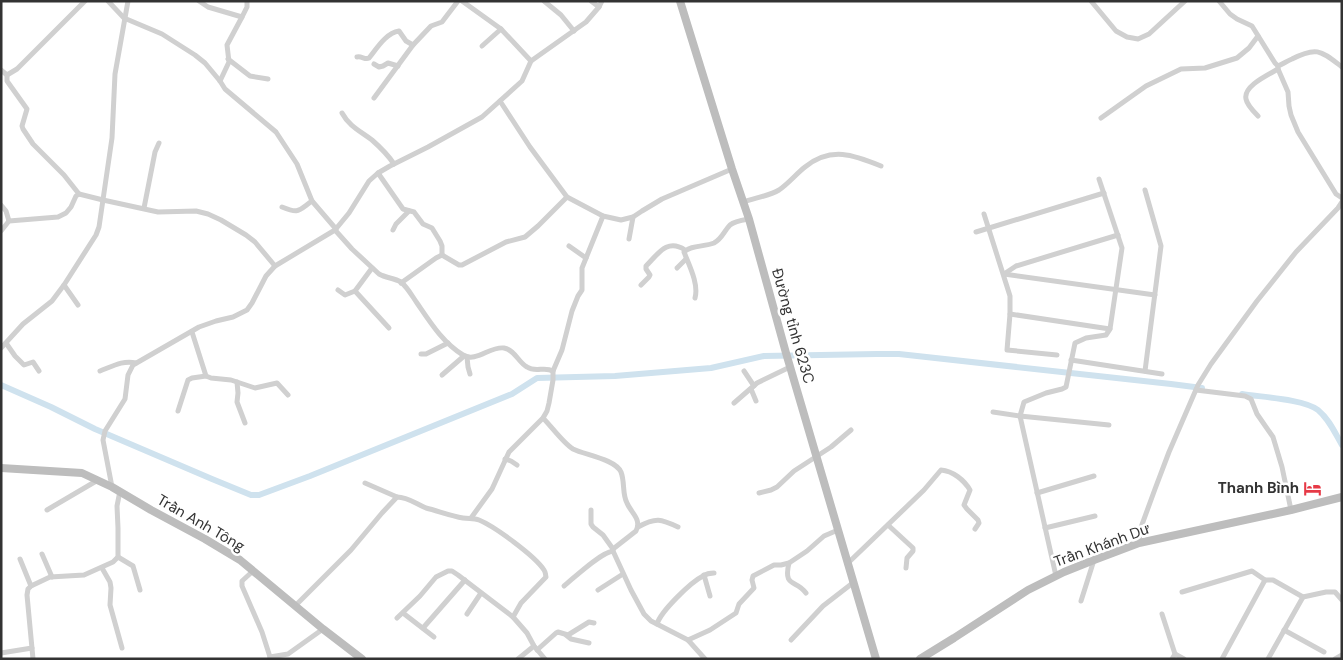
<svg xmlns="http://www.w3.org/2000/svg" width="1343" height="660" font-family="'DM Sans',sans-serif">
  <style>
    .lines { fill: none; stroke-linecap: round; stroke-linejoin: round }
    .canal { stroke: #cfe2ee; stroke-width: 6 }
    .street { stroke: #d0d0d0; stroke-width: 5 }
    .secondary { stroke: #bdbdbd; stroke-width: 8 }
    .labels { text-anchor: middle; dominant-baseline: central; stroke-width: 5; stroke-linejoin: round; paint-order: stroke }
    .street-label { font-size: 15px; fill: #333; stroke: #fff }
    .poi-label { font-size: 15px; font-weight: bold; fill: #333; stroke: #fff; text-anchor: end }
  </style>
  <rect width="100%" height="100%" fill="#fff"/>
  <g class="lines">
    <g class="canal">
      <polyline points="1,385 51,407 95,429 212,479 251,495 259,495 310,476 512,394 537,378 615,376 711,368 764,356 877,354 899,354 1171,384 1202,388"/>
      <path d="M 1242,394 C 1260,397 1304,399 1318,410 C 1329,419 1335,433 1342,445"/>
    </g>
    <g class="street">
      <polyline points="108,1 124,18 162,34 195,55 205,63 220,81 225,89 276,132 297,164 312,201 336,229"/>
      <polyline points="199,1 208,7 242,17"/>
      <polyline points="462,1 501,29 531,61"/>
      <polyline points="544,1 561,15 574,31"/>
      <polyline points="591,1 599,7"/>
      <polyline points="1091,1 1116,31 1127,37 1138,39 1149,34 1185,1"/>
      <polyline points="1219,1 1230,14 1237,19 1252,26 1275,63 1278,66 1278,69 1288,92 1289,106 1291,115 1298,132 1336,194 1342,198"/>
      <polyline points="482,46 501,29"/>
      <path d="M 357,57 C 362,56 365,60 369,58 C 377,48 386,33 399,31 L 406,41 L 413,45"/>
      <polyline points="228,59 250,76 268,79"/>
      <polyline points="374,64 379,67 383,66 388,63 398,66"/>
      <path d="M 1278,66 C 1283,64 1287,61 1292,59 C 1317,46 1321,51 1342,67"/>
      <polyline points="1,70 7,75 17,69 85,1"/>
      <polyline points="7,75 7,81 27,109 22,126 23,129 33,144 64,175 79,194"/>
      <polyline points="220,81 229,62 227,45 242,17 247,7 247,1"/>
      <polyline points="374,98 413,45 431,26 442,22 458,1"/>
      <polyline points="500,101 530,147 567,197 603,216 621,220 633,217 642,211 662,199 732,169"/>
      <path d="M 342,113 C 349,126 360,131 372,140 C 380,147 388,155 394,164"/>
      <path d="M 1258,116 C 1254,112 1247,105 1246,99 C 1243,86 1268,75 1278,69"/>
      <polyline points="1101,118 1146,86 1181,69 1205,68 1237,58 1249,48 1258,36"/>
      <polyline points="378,173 403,209 414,212 423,224 432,228 440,241 442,246 442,255"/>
      <polyline points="1145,190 1161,246 1145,371"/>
      <path d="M 743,202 C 754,198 769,196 779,190 C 789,183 796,174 805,167 C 831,146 854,155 881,166"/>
      <polyline points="1,205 6,211 9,221"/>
      <path d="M 282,207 C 299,214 298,211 312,201"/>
      <polyline points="144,208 155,152 159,143"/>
      <polyline points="984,214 1010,296 1010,314 1007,350 1057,355"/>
      <path d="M 335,230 L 352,249 L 379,274 C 386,278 394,278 401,282 C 408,288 412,296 417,303 C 430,322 443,343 463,355 C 476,363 490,346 504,348 C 515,350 518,362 527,367 C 536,373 544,366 553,371"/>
      <polyline points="393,230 396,224 409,211"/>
      <polyline points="1,231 9,221 58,217 66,213 71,207 76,196 79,194 103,200 158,212 196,211 208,214 221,220 246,235 255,242 275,266"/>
      <polyline points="976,232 1104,193"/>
      <polyline points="629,239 633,217"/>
      <polyline points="569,246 586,258"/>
      <polyline points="372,268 355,291 389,328"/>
      <polyline points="677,268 686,259"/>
      <polyline points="1004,274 1155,295"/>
      <polyline points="1004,274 1016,266 1118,235"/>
      <polyline points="401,283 436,258 442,255 459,265 462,265 506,242 525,237 538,226 567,197"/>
      <polyline points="64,285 78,305"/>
      <path d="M 641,285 L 649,277 L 650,275 L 646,269 L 646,266 C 658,254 667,238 685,250"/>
      <polyline points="338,290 345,295 355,291"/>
      <path d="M 695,298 C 699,284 689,265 684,252 C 691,245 704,247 714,243 C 722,239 724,231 730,225 C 735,221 743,220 749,219"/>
      <polyline points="1010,314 1110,329"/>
      <polyline points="192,332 206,376 211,378 231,380 255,388 277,383 288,395"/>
      <polyline points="6,343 15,356 24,365 33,362 39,371"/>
      <polyline points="1,348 23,324 52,301 64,285 96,235 99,227 112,138 115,74 128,1"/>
      <polyline points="421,354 426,354 448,343"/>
      <polyline points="467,357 468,367 470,374"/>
      <polyline points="1071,360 1162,374"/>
      <path d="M 100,371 C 113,366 123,360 136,363"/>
      <polyline points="744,371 754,386"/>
      <polyline points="442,375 464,356"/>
      <polyline points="237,382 238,393 237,402 245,423"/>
      <polyline points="751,389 756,401"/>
      <polyline points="1196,390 1245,396 1251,399 1257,414 1273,437 1282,467 1291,510"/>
      <polyline points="734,403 757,383 790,367"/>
      <polyline points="178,411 188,380 192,378 206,376"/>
      <polyline points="993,412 1020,416 1109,425"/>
      <path d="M 543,418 C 551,426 564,444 573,449 C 585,455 615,459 621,472 C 625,482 622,494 627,503 C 631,513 642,519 636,531 L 613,549 L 613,551 L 631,590 L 644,614 L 651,621 L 688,640 L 705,659"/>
      <polyline points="505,459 511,461 517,465"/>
      <polyline points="365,483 397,497"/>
      <polyline points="112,487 103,440 105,431 125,399 128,375 133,365 199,327 216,321 233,317 247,310 252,303 266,276 275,266 335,230 349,213 369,181 378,173 390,166 428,147 482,117 522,81 531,61 586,22 599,7 602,1"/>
      <polyline points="759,493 771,490 777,487 794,471 831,447 851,430"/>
      <polyline points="1037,493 1094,476"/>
      <polyline points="47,510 98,480"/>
      <polyline points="591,510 591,524 593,527 603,535 613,549"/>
      <polyline points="471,518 492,489 509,452 543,418 547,411 549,403 553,380 553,371 562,350 572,311 578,296 582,290 582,268 603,216"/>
      <polyline points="888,525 913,548 913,551 907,558 906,568"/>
      <path d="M 638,527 C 656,517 661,519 678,527"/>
      <polyline points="1045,528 1095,516"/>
      <polyline points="1139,543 1140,530 1155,489 1169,452 1198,385 1211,364 1257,301 1296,252 1338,208 1342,202"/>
      <polyline points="42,554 52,577"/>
      <polyline points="118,557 133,566 140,590"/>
      <polyline points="20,559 31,586"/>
      <path d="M 789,563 C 783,588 796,579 806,593"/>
      <path d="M 847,564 L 924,490 L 941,470 C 953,471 964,480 970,490 L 964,505 L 967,509 L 978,520 L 979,523 L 975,529"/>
      <polyline points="102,568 110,582 111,588 110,605 122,648"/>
      <polyline points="253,571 242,581 242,586 262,632 270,657"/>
      <polyline points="704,575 710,596"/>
      <polyline points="1056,576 1020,416 1024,402 1046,393 1062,389 1066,387 1075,343 1086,338 1106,335 1110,329 1122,248 1099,179"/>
      <path d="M 564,586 C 575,577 600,553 613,551"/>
      <polyline points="598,590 623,574"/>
      <polyline points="1182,592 1252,571 1265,580"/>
      <polyline points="1303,597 1326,592 1335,592 1342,600"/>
      <polyline points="1081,601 1094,560"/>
      <path d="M 295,606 L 351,550 L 382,513 L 397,497 C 408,497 416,504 426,508 C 438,511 451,516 463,518 C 469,519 474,518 479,520 C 494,526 535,556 544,570 C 546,573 545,573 546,577 L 521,603 L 513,617 L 527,633 L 534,646 L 545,659"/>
      <polyline points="403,613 434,637"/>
      <polyline points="467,614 481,593"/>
      <polyline points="1162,614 1175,654"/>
      <polyline points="397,618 420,596 436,577 448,571 452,571 458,575 513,617"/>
      <path d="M 657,624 C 661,611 691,582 703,576 C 706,574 710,573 714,573"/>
      <polyline points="423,628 465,580"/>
      <polyline points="1284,630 1324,652"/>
      <polyline points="566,635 571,639 589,643"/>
      <polyline points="688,640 710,630 736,613 739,604 754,588 752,580 753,576 774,565 781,565 789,563 807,551 824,536 838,530"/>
      <polyline points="791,640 823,606 854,582"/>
      <polyline points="537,650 556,633 558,632 568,635 589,622 594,623"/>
      <polyline points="1,653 32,648"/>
      <polyline points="270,658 270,657 288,654 323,629"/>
      <polyline points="33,659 27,595 28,589 31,586 50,577 84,575 113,562 118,557 118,528 117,506 120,491"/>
      <polyline points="518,659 534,646"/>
      <polyline points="1172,659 1175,654 1184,659"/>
      <polyline points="1222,659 1265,580 1273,580 1303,597 1268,659"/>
      <polyline points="1335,659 1342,655"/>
    </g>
    <g class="secondary">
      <polyline points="680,1 732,169 749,219 786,353 876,659"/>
      <polyline points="1,468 82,473 112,487 151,510 205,539 240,560 323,629 362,659"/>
      <polyline points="920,659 954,638 1028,590 1064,572 1094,560 1139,543 1291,510 1342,497"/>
    </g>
  </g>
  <defs>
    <symbol id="hotel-bare" viewBox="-9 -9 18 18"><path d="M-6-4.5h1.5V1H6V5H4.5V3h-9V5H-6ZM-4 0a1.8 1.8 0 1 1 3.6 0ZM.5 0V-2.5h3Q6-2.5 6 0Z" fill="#e63946" stroke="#fff" stroke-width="2.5" paint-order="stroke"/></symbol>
  </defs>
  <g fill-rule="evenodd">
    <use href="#hotel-bare" x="1300" y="476" width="25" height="25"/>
  </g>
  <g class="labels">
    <g class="street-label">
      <text transform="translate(793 326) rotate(74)">Đường tỉnh 623C</text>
      <text transform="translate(201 523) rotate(30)">Trần Anh Tông</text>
      <text transform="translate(1102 545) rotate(-20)">Trần Khánh Dư</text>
    </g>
    <g class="poi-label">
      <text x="1299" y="488">Thanh Bình</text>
    </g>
  </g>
  <rect width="1343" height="660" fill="none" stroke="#333333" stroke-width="5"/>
</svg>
